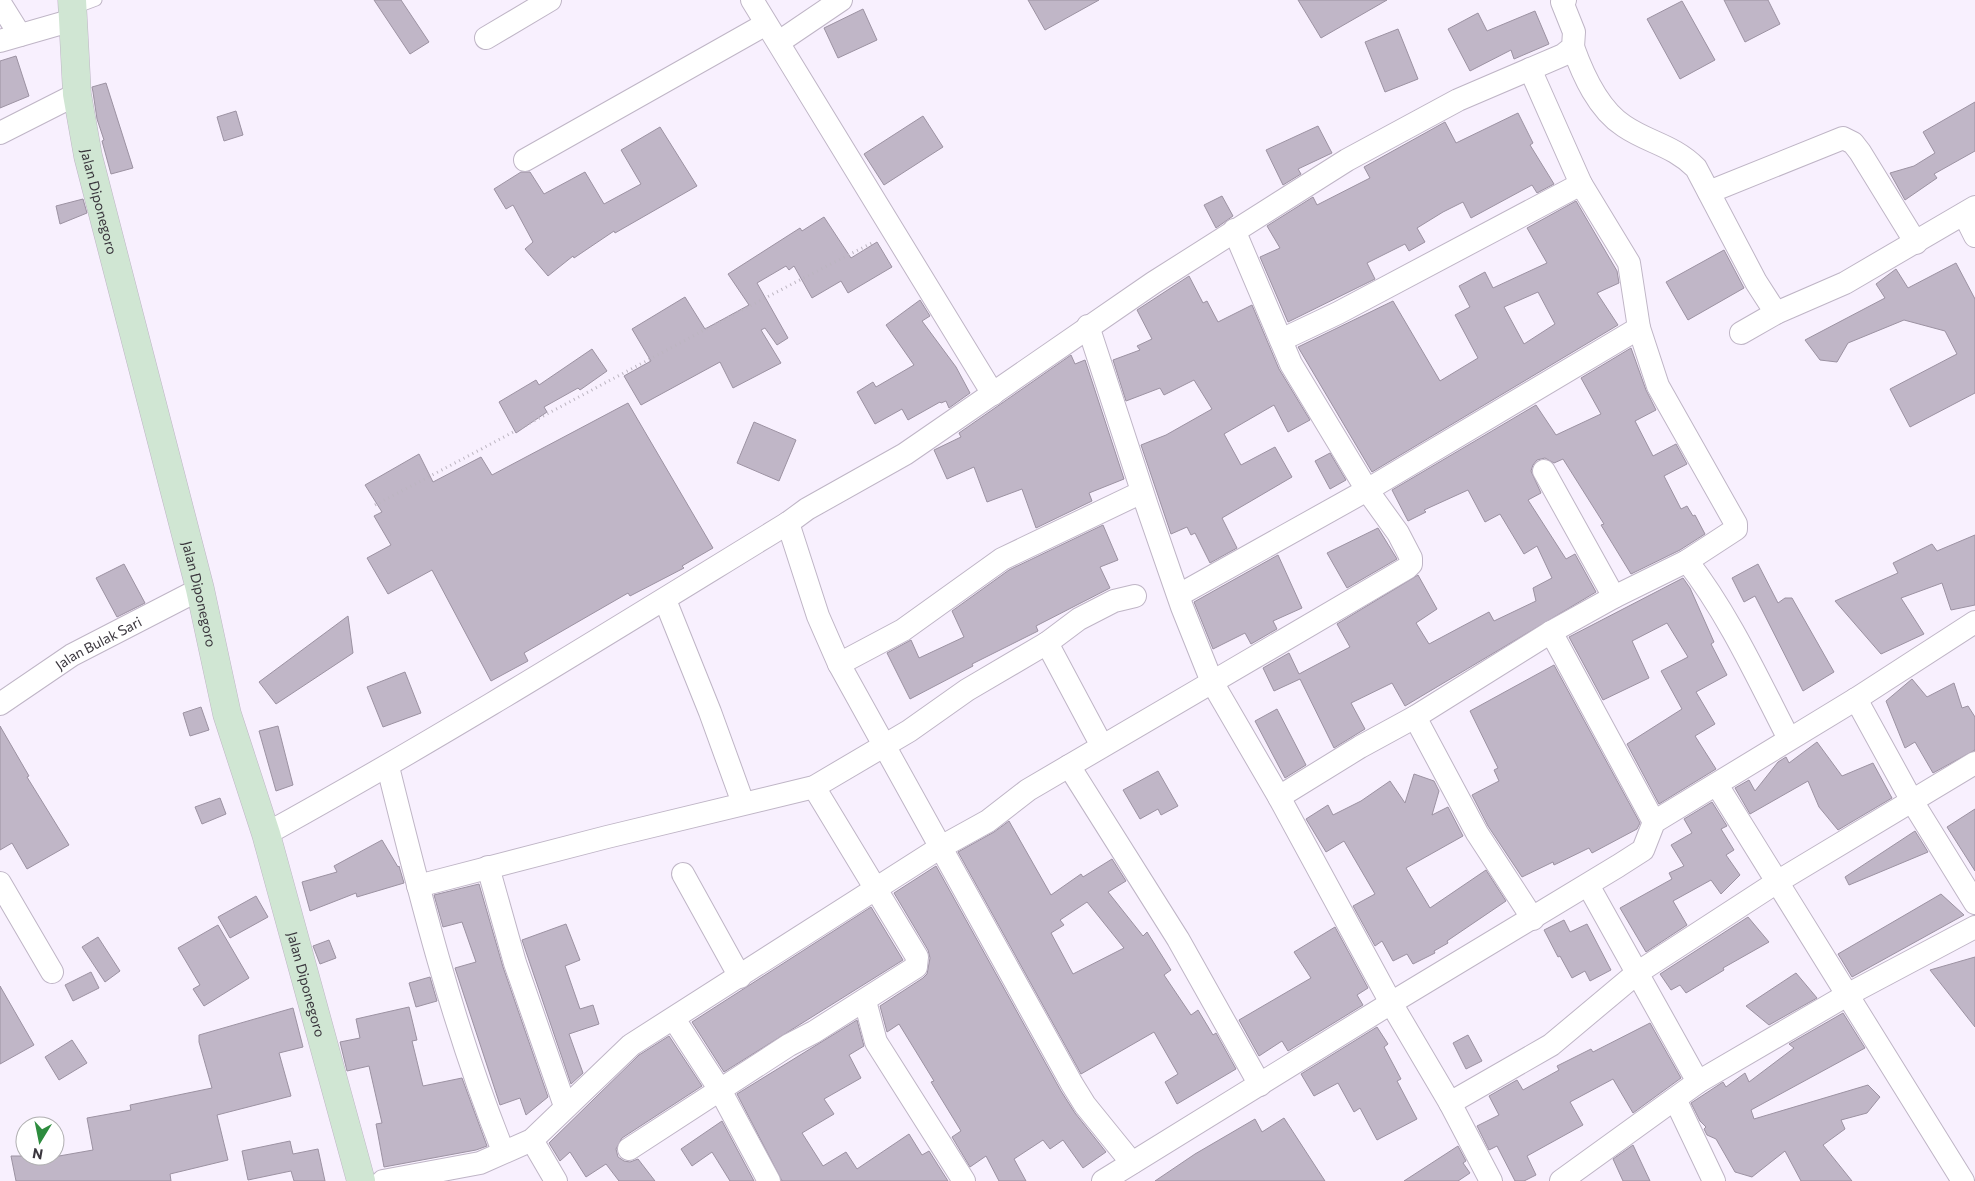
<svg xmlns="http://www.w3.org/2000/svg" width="1975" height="1181" font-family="Commissioner,sans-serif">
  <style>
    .building { fill: #c0b6c7; stroke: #9c92a2; fill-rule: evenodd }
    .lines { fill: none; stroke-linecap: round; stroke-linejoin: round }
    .lane-casing { stroke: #bfb5c6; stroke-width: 13 }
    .street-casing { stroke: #bfb5c6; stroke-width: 24 }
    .secondary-casing { stroke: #bfb5c6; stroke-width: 29 }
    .path { stroke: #bcb5c1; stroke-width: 3; stroke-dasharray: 1 4; stroke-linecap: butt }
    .lane { stroke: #fff; stroke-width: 11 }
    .street { stroke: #fff; stroke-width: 22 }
    .secondary { stroke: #d0e6d3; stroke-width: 28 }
    .labels { text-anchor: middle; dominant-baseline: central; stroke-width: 5; stroke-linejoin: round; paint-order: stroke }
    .street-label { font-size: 14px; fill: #3a363d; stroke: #fff }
  </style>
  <rect width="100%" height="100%" fill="#f8f0fe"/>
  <g class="building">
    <polygon points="374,0 401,0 429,42 410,54"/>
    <polygon points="1028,0 1099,0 1045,30"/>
    <polygon points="1298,0 1387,0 1321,38"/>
    <polygon points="1724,0 1768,0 1780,24 1745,42"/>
    <polygon points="1682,1 1715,60 1680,79 1647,19"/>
    <polygon points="863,9 877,40 838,58 824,28"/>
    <polygon points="1535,11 1549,44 1514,59 1511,50 1470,71 1448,29 1478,13 1487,31"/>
    <polygon points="1398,29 1418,79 1385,92 1365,42"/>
    <polygon points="16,56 29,96 0,108 0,61"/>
    <polygon points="106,83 133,168 111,174 102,141 104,140 97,119 93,92 92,87"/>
    <polygon points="1975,102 1975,151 1934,174 1937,178 1905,200 1890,173 1914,166 1935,153 1923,132"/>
    <polygon points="236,111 243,135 224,141 217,117"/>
    <polygon points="1518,113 1533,143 1530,145 1554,184 1537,193 1532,185 1471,218 1463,202 1443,212 1417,228 1425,242 1409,251 1405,244 1367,263 1375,279 1288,322 1260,257 1280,248 1267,226 1313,197 1317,205 1370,178 1364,167 1445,122 1456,143"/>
    <polygon points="923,116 943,147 884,185 864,154"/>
    <polygon points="1318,126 1332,153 1298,169 1301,174 1283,185 1266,150"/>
    <polygon points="660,127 697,186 615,233 614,231 574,258 573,256 548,276 525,249 533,242 513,205 506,209 494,189 521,172 530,172 544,194 585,172 604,204 641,184 621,150"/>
    <polygon points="1222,196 1233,216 1216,228 1204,205"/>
    <polygon points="83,199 87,213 60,224 56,206"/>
    <path d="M 1576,201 L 1617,271 L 1619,283 L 1597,293 L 1618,325 L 1372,472 L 1298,347 L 1393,301 L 1440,381 L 1478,358 L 1455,315 L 1470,307 L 1459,286 L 1485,272 L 1493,288 L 1547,263 L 1527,228 ZM 1538,292 L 1555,324 L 1524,344 L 1504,307 Z"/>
    <polygon points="824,217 851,258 877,242 892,267 848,293 841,281 812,298 794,266 789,270 786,266 757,283 788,338 777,345 765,328 761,330 781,363 733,388 720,362 641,405 624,376 651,361 632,329 685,297 705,329 749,305 728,274 800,228 802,231"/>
    <polygon points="1724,250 1744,288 1688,320 1666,282"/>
    <polygon points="1956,263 1975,299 1975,393 1910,427 1890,389 1957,354 1945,331 1904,320 1848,343 1837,362 1820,360 1805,340 1885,298 1876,284 1896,269 1908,288"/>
    <polygon points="1189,276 1203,303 1207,301 1218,322 1252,305 1279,369 1310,420 1288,432 1274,405 1224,434 1241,465 1275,447 1292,477 1222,518 1237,548 1210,563 1195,533 1191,535 1187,527 1171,534 1141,445 1166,435 1212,409 1194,380 1164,395 1160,388 1126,401 1113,360 1140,350 1137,346 1152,339 1137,310"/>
    <polygon points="920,300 930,316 922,321 956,367 970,393 949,408 946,401 941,403 940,402 908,420 902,409 875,424 857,392 873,382 876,387 914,365 886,325"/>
    <polygon points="1631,348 1646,390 1656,410 1635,421 1653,456 1676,444 1687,464 1664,476 1681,509 1687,506 1693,516 1695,515 1705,534 1680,550 1631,574 1601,525 1604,524 1563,459 1554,463 1545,458 1537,460 1533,465 1531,471 1541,493 1528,500 1566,559 1575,554 1596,592 1405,706 1392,683 1351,703 1365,729 1334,748 1300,679 1274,691 1263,668 1289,653 1299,674 1350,647 1337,624 1418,575 1437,609 1416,623 1429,644 1489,612 1494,621 1536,601 1533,588 1552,578 1537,546 1524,554 1500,514 1485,522 1468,490 1424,510 1426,512 1408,521 1392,490 1536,405 1556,435 1601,414 1581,378"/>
    <polygon points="592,349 607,371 580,390 578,388 544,407 547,412 516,433 499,402 536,380 539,385"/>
    <polygon points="1071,355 1075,364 1085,360 1124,479 1089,493 1092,501 1036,528 1022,489 987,502 974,467 947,479 934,450 961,437 959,433"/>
    <polygon points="628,403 713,548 682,566 684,568 630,596 628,593 524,653 528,661 491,681 432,570 388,594 367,558 391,545 374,516 382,512 365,485 419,454 433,482 481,457 492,475"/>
    <polygon points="754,422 796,440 779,481 737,463"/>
    <polygon points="1330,453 1346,480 1330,489 1315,461"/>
    <polygon points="1103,525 1118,560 1100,567 1110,588 1036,626 1038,631 972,664 973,666 910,699 887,653 911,640 919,658 964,637 952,611 1009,570"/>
    <polygon points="1378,528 1397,559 1347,588 1327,553"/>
    <polygon points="1975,535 1975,605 1951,610 1942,583 1901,598 1924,634 1881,654 1835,601 1898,573 1893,563 1932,544 1937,551"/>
    <polygon points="1278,555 1302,608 1273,621 1277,629 1251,644 1245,633 1213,649 1194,602"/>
    <polygon points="124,564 145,603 117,617 96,578"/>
    <polygon points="1758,564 1778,603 1785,598 1792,598 1834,672 1803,691 1755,596 1744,602 1732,578"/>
    <polygon points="1683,578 1690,588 1714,642 1711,644 1727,675 1696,692 1715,724 1695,736 1716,769 1659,804 1627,744 1682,709 1661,671 1688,657 1667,623 1632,641 1649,678 1603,700 1569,637"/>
    <polygon points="348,616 353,653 276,704 259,682"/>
    <polygon points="1554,665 1640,823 1637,829 1592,853 1589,848 1554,865 1553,862 1522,877 1488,826 1472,795 1499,781 1494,770 1498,768 1470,711"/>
    <polygon points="405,672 421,713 383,727 367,687"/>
    <polygon points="1912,679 1927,697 1954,683 1962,708 1968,706 1975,717 1975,750 1933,773 1915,742 1905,748 1886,701"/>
    <polygon points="201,707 209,730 190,736 183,713"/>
    <polygon points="1277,709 1306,765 1285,778 1255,721"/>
    <polygon points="0,726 29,776 27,777 69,845 27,869 12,843 0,850"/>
    <polygon points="278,726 293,785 276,791 259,731"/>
    <polygon points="1817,742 1842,776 1873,763 1892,798 1838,830 1819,807 1808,781 1750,814 1735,788 1749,780 1755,791 1778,762 1786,757 1789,763"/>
    <polygon points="1158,771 1178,806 1161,815 1158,809 1140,819 1123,790"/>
    <polygon points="1414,774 1434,781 1439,791 1432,815 1448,807 1463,836 1406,868 1430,908 1486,870 1506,901 1447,941 1448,943 1434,951 1435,953 1413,964 1407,954 1393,961 1382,941 1375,946 1353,906 1375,894 1344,841 1326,852 1306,819 1328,805 1333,815 1361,801 1390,781 1405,803"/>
    <polygon points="220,798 226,814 202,824 195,807"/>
    <polygon points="1712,802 1727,826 1721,829 1734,850 1726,855 1740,875 1721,894 1711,880 1673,901 1687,925 1646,952 1620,908 1672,879 1669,873 1684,866 1671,845 1692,833 1684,819"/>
    <polygon points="1975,809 1975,871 1947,827"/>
    <path d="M 1009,821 L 1051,895 L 1081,874 L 1083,877 L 1112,859 L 1126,881 L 1108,892 L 1143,936 L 1147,932 L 1171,970 L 1164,975 L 1191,1015 L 1198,1010 L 1213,1035 L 1216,1033 L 1236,1069 L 1177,1104 L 1165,1082 L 1178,1074 L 1154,1032 L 1081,1074 L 958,852 L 994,832 ZM 1087,902 L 1124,948 L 1073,974 L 1051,933 L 1064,925 L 1060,920 Z"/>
    <polygon points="1915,831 1928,852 1849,885 1845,877"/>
    <polygon points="382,840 398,867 399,866 404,883 357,897 356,893 310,911 302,882 337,872 334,866"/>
    <polygon points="936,866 1061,1091 1075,1113 1106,1152 1083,1168 1063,1140 1050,1149 1043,1140 1014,1159 1026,1181 999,1181 986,1156 970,1167 952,1137 961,1131 931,1082 934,1081 899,1024 887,1032 880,1006 923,978 927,974 930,958 928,950 894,893"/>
    <polygon points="479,884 503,967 548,1097 526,1115 520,1098 500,1105 455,968 476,962 462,922 443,927 434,895"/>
    <polygon points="1941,894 1964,915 1852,977 1838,954"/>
    <polygon points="256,896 268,917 230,938 218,917"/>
    <polygon points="871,907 903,960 724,1072 692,1022"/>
    <polygon points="1748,917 1769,942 1723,968 1724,970 1686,993 1680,985 1671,990 1660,974"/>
    <polygon points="1564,920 1570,932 1587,924 1611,970 1590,981 1585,971 1572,978 1560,956 1558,957 1544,930"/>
    <polygon points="566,924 580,960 565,966 580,1009 593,1005 599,1024 569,1034 583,1073 571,1084 522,940"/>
    <polygon points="218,925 249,978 204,1006 193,989 200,985 178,948"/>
    <polygon points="1335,927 1368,988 1357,995 1363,1005 1288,1051 1282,1041 1259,1056 1239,1020 1311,978 1294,952"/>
    <polygon points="98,937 120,971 105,982 82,947"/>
    <polygon points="329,940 336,958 320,964 313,946"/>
    <polygon points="1975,957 1975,1027 1930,970"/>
    <polygon points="91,972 99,988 73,1001 65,985"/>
    <polygon points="1796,973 1817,998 1769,1025 1746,1006"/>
    <polygon points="430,977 437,1001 416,1007 409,983"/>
    <polygon points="0,986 34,1045 0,1064"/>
    <polygon points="409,1007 417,1040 412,1041 423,1086 462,1078 487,1146 476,1150 384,1167 376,1124 382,1123 369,1066 347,1071 340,1042 360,1038 356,1019"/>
    <polygon points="293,1008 303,1047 279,1053 291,1096 217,1115 228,1160 170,1174 171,1181 16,1181 11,1156 59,1156 93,1150 87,1118 131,1110 130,1105 212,1088 199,1042 199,1035"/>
    <polygon points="1843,1013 1865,1048 1751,1110 1754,1119 1868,1085 1880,1097 1867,1113 1841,1120 1845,1129 1823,1145 1852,1181 1801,1181 1785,1151 1752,1177 1735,1172 1716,1139 1707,1135 1704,1129 1706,1127 1700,1121 1691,1103 1723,1082 1726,1087 1745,1073 1749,1082 1794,1048 1789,1044"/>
    <polygon points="857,1020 864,1046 849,1055 861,1078 824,1099 834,1114 802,1133 823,1166 846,1152 857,1169 909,1134 922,1155 929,1151 948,1181 782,1181 737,1094"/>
    <polygon points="1650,1023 1681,1078 1633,1113 1613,1079 1570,1102 1583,1125 1527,1156 1536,1175 1524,1181 1515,1181 1497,1146 1489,1150 1477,1126 1499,1115 1489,1096 1517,1080 1523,1090 1559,1070 1557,1066 1591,1049 1593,1052"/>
    <polygon points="1377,1027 1388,1044 1384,1047 1401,1079 1397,1081 1417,1119 1377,1140 1360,1108 1354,1112 1338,1083 1314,1096 1301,1074"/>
    <polygon points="1468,1035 1482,1061 1466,1069 1453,1043"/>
    <polygon points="669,1036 702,1086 622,1138 616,1149 618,1157 624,1161 630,1162 638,1159 655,1181 619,1181 606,1164 586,1177 570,1152 560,1161 549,1143 639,1055"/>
    <polygon points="72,1040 87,1063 59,1080 45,1057"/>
    <polygon points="1284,1118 1325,1181 1155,1181 1195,1154 1255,1119 1262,1132"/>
    <polygon points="722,1121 754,1181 730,1181 712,1152 692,1166 681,1149"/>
    <polygon points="290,1141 293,1154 318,1149 325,1181 294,1181 291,1171 248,1180 242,1151"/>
    <polygon points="1633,1145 1650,1181 1623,1181 1613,1159"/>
    <polygon points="1458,1146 1466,1161 1463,1163 1470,1173 1458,1181 1404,1181"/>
  </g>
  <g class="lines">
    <defs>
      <polyline id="lane" points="72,9 96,0"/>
      <g id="street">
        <polyline points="752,0 993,394"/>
        <polyline points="0,3 20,35"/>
        <polyline points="486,38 550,0"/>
        <polyline points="0,41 73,20"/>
        <polyline points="779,42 841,0"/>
        <path d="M 1573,47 C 1583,75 1598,109 1624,126 C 1649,143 1673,145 1696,168 L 1756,282 L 1776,313"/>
        <polyline points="0,133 77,94"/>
        <polyline points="525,160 766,24"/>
        <polyline points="1709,192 1843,138 1853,143 1860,152 1916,243"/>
        <polyline points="1964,214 1975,236"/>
        <polyline points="1088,326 1147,506 1182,607 1212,682 1279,797 1391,1003 1450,1103 1491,1181"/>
        <polyline points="1741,333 1776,313 1845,283 1975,207"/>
        <polyline points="1281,340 1338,313 1581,184"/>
        <polyline points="1544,471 1614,597"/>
        <polyline points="788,523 818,616 839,664 1072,1084 1085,1105 1132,1163"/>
        <path d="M 1687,561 C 1729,615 1758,679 1789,739"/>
        <polyline points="1179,595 1367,490 1639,328"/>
        <polyline points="665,600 710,712 743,803"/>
        <polyline points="1551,632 1654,822"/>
        <polyline points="1047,643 1102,746"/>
        <polyline points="839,664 903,630 1002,559 1142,492"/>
        <polyline points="1856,699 1912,801 1975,903"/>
        <path id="s1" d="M 0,704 L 72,655 L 200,589"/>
        <polyline points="1415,717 1477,833 1533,919"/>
        <polyline points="1069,766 1178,939 1260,1085"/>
        <path d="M 388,767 C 420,896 453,1027 503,1151"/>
        <polyline points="1717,785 1963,1181"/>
        <polyline points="1279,797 1360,747 1415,717 1551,632 1614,597 1687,561 1736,529 1736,524 1658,386 1639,328 1629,263 1581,184 1530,69"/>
        <path d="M 266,834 C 444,736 615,629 788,523 L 807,509 L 905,454 L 1153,283 L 1347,160 L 1458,100 L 1563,55 L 1573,47 L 1574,32 L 1562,2 L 1565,0"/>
        <polyline points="488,867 515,963 565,1106"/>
        <polyline points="683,874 740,977"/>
        <polyline points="0,883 52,972"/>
        <polyline points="1588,885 1698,1082"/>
        <polyline points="418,886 607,837 814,787 909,731 967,690 1047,643 1079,619 1114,601 1135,596"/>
        <polyline points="865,1001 876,1042 964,1181"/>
        <polyline points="674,1019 720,1090 769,1181"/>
        <polyline points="1675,1099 1714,1181"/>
        <polyline points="1450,1103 1551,1045 1637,973 1777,882 1975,763"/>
        <polyline points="532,1140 556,1181"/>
        <polyline points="629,1149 789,1045 814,1032 916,967 917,957 814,787"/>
        <polyline points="383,1181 480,1163 532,1140 631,1045 941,847 988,821 1028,790 1407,568 1411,564 1411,558 1398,533 1367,490 1291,364 1234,230"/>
        <polyline points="1103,1181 1391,1003 1618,866 1643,850 1654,822 1856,699 1975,622"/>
        <polyline points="1561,1181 1698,1082 1847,995 1975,927"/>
      </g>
      <g id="secondary">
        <path id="s2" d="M 72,0 L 77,94 L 88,156 L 200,589 L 227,714 L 266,834 L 361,1181"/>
      </g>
    </defs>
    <use href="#lane" class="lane-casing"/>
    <use href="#street" class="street-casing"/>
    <use href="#secondary" class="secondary-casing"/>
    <path class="path" d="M 375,505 C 542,418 706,327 874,242"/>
    <use href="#lane" class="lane"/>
    <use href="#street" class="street"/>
    <use href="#secondary" class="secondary"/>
  </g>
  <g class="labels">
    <g class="street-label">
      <text stroke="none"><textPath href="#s2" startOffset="204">Jalan Diponegoro</textPath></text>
      <text stroke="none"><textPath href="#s2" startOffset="609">Jalan Diponegoro</textPath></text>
      <text stroke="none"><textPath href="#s1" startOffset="116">Jalan Bulak Sari</textPath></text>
      <text stroke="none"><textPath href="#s2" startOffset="1014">Jalan Diponegoro</textPath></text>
    </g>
  </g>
  <g transform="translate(40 1141) rotate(190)"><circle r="24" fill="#ffffff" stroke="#b0afb1"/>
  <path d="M0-4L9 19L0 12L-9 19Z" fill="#2d8c3e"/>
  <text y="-8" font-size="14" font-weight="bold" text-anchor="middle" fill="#3a363d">N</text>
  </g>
</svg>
